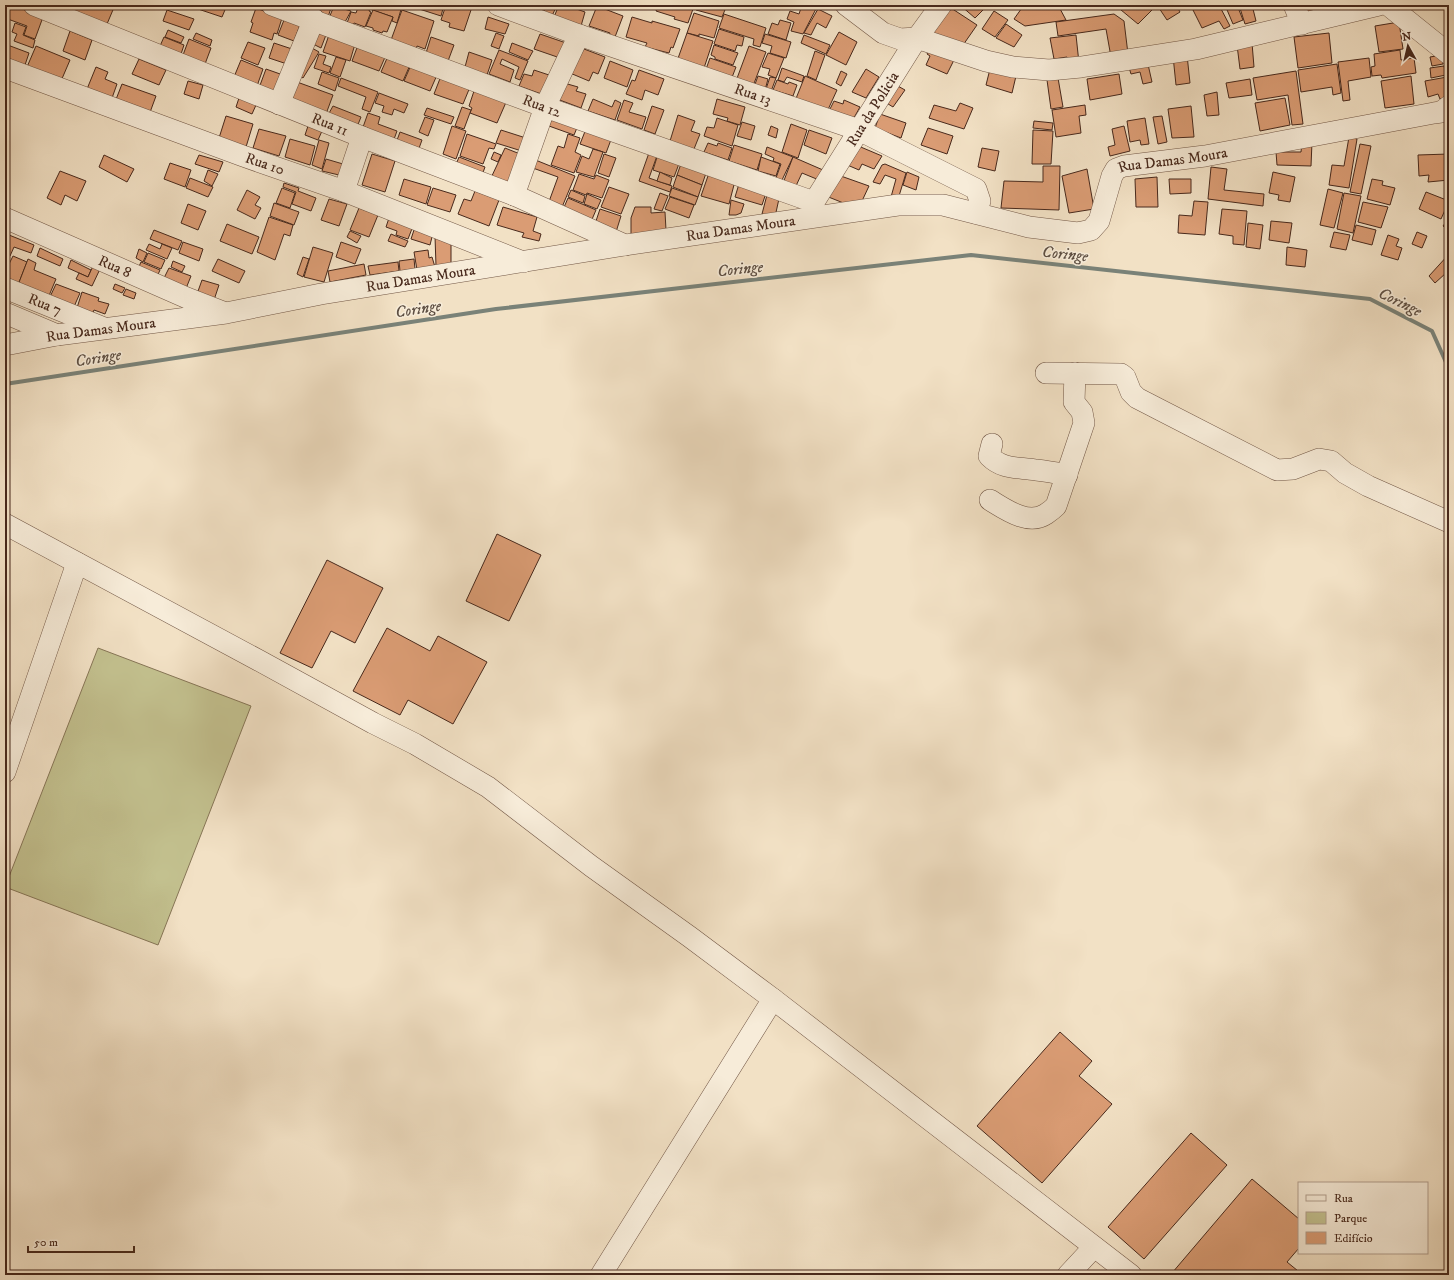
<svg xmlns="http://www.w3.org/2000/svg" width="1454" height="1280" font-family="'IM FELL DW Pica',serif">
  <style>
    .green { fill: #c3c18f; stroke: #867556 }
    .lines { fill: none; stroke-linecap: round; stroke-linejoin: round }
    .stream { stroke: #7a8278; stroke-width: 4 }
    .building { fill: #da9c74; stroke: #48291c }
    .minor-casing { stroke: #725746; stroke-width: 22 }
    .minor { stroke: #f7ecd9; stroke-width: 21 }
    .labels { text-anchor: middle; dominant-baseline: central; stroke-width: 3; stroke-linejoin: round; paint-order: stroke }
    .street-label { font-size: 15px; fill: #48291c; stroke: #f7ecd9 }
    .water-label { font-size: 16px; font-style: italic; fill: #5d4e42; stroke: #f7ecd9 }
  </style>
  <rect width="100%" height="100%" fill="#f2e1c5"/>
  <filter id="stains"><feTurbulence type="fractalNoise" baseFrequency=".005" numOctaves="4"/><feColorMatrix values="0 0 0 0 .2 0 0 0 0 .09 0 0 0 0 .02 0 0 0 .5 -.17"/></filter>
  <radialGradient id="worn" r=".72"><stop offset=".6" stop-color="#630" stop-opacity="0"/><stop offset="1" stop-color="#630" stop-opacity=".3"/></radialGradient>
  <polygon class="green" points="98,648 251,706 158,945 5,887"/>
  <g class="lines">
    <polyline class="stream" points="5,384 496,309 971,255 1370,299 1432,331 1449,369"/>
  </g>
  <g class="building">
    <polygon points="7,5 12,5 43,17 35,39 24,35 27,26 5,18"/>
    <polygon points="77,5 115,5 107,24 75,12"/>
    <polygon points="196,5 227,5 222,17 195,8"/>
    <polygon points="300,5 332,5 328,17"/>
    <polygon points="359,5 369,5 371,6 369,11 371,12 365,27 354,23 353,25 347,23 351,12 356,13"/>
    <polygon points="374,5 398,5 402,6 397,23 392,21 393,17 372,10"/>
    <polygon points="413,5 444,5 441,16 413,7"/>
    <polygon points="446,5 465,5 472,7 464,31 449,27 450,23 441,20"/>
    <polygon points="530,5 545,5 542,14 528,10"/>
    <polygon points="546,5 557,5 552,16 543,14"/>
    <polygon points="559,5 568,5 568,6 585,12 581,26 554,17"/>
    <polygon points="658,5 681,5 693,9 688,23 674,19 675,17 656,11"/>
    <polygon points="698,5 727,5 722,17 696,10"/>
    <polygon points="802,5 818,5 803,34 791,31 794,22 787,19 790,11 799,14"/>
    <polygon points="960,5 982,5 985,8 975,18"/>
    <polygon points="1024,5 1058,5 1066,20 1025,26 1014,19"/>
    <polygon points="1115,5 1155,5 1156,6 1138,24"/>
    <polygon points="1157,5 1176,5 1180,12 1167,20"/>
    <polygon points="1204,5 1219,5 1230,26 1224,29 1219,21 1202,28 1193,10"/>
    <polygon points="1225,5 1237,5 1243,20 1233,24"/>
    <polygon points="1239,5 1252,5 1256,21 1245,24"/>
    <polygon points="1304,5 1351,5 1307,14"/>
    <polygon points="334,6 351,11 345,22 329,18"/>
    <polygon points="597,6 623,16 615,37 609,36 610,33 589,26"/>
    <polygon points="256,8 282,18 277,34 274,33 272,40 250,32 253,23 251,22"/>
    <polygon points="951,8 977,25 961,48 931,34"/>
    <polygon points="818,9 832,16 826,28 817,23 811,35 804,33"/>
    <polygon points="167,10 194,19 189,30 163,21"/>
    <polygon points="373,10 393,17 387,32 383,31 382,33 373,30 373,28 366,26"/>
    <polygon points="402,10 434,21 425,49 417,46 416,49 391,40"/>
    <polygon points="994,11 1008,20 995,37 982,29"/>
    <polygon points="694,13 719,21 714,38 699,34 699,36 687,33"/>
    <polygon points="724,14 766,28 760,47 753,45 754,39 719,28"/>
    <polygon points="1114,14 1124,21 1128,54 1111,57 1106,29 1058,36 1056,22"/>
    <polygon points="488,17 509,24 505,34 485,29"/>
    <polygon points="632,17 652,23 652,21 680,29 673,48 671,47 669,53 645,47 647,43 626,37"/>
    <polygon points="284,20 300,25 294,41 278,35"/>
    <polygon points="780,20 791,23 786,40 768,34 772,23 778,25"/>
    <polygon points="1399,22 1403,49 1379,52 1375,26"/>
    <polygon points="15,23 26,27 23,35 35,40 33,48 14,41 17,34 12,32"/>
    <polygon points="1006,24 1022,35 1014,47 996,38"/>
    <polygon points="719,29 744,37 742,46 737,45 735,51 714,44"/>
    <polygon points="168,30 184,37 181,43 165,37"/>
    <polygon points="70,31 92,40 85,60 63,51"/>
    <polygon points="315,31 326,35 321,48 311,43"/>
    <polygon points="839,32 857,42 846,65 826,55"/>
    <polygon points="196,33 212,40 210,46 193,39"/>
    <polygon points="496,33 504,36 499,49 491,46"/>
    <polygon points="687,33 713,41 703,71 676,64"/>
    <polygon points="1329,33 1332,63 1298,68 1294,37"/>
    <polygon points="540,34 569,44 563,59 534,49"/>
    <polygon points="765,34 791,42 786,58 770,53 772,46 762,43"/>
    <polygon points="329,35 355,44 350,61 323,52"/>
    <polygon points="804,35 830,45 826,54 801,43"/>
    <polygon points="1076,35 1079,63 1069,66 1067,57 1054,59 1050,38"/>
    <polygon points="164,37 184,45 181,54 160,46"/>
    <polygon points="431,37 454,45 448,61 426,53"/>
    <polygon points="189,39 211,48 205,64 183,55"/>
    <polygon points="248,42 265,48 258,65 241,58"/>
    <polygon points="274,43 292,49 287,64 269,58"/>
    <polygon points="512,43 533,51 528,60 509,52"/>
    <polygon points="1252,43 1254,67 1240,69 1237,45"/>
    <polygon points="5,44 29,53 24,68 5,61"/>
    <polygon points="358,45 386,55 379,71 352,61"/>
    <polygon points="714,45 738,53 733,65 715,59 715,57 711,55"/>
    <polygon points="36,46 70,60 61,81 27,67"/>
    <polygon points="749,46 766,52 753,86 736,81"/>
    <polygon points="931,46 956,56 947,74 926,65 930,56 927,54"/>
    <polygon points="312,48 319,52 303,78 296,73"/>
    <polygon points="584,49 605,57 598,74 593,72 589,81 570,73"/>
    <polygon points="499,50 528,61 520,80 515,78 519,67 502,59 500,64 514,70 510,82 489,74"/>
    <polygon points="1400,50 1401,60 1414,58 1416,73 1382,78 1381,75 1372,76 1371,67 1375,66 1374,54"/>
    <polygon points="815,51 825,55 816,80 807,76"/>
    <polygon points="469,52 492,60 487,75 465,67"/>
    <polygon points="768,53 784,58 776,78 768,75 770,69 762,67"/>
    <polygon points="319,54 326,56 323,64 331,67 329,73 314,68"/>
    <polygon points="1187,55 1190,83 1176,85 1173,56"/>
    <polygon points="1442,55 1443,64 1432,66 1430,57"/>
    <polygon points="388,56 410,65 403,81 381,72"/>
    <polygon points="336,57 346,60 340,77 330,73"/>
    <polygon points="710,58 736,67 731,80 705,72"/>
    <polygon points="1369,58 1371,77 1348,81 1350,100 1343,101 1338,62"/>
    <polygon points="139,59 166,70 159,85 132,74"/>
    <polygon points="241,60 263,69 257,86 234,77"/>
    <polygon points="1147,60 1152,82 1143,84 1140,72 1131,74 1128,64"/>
    <polygon points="610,61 633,70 627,87 604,78"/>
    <polygon points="1337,64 1341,93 1333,95 1332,87 1301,92 1298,70"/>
    <polygon points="411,65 437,75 430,91 404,81"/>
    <polygon points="1444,66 1446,75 1431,78 1430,68"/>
    <polygon points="96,67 108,72 105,79 117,84 112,98 87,89"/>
    <polygon points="782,68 804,76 802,82 787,77 784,82 778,80"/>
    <polygon points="266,69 283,75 276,95 259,88"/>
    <polygon points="866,69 879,77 866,98 852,92"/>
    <polygon points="990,69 1016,76 1012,93 986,85"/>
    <polygon points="534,70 555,77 547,96 519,86 524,74 532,76"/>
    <polygon points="639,70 664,79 658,95 645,90 642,100 626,94 632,80 635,81"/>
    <polygon points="841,71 847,74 841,86 836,83"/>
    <polygon points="1296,71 1303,124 1292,125 1288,95 1257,100 1253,78"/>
    <polygon points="322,72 339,78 335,91 318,84"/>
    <polygon points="1119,74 1122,94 1090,100 1087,79"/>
    <polygon points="441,76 470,87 463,104 434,94"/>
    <polygon points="758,76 768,79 765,90 754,87"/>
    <polygon points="805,76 837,90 826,114 795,101"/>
    <polygon points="1411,76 1414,104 1385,108 1381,81"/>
    <polygon points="770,77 776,78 770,94 765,92"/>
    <polygon points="1447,77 1449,97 1440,99 1438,94 1428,97 1425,81"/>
    <polygon points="341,78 378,92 370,112 362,109 366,97 338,86"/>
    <polygon points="1058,78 1063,107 1051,109 1047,80"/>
    <polygon points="1250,79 1252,95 1229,98 1226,83"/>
    <polygon points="777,80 788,84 789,82 797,85 793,96 773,90"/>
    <polygon points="188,81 203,85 199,99 184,94"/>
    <polygon points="297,82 333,95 326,114 290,100"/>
    <polygon points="564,83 578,87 576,91 586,94 581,108 557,99"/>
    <polygon points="122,84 156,96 149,115 115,102"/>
    <polygon points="896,85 905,90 893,107 885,102"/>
    <polygon points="475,88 507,100 497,123 470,113 472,108 469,106"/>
    <polygon points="1217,92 1219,115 1207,116 1204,95"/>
    <polygon points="379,93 408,104 404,113 394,109 392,115 382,112 384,106 375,103"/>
    <polygon points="239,98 256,105 252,114 236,107"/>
    <polygon points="1285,98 1290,125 1260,131 1255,103"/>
    <polygon points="593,99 612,107 615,100 621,103 615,120 588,111"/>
    <polygon points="717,99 745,107 740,125 727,121 728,118 713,114"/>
    <polygon points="624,100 633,103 629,112 646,117 642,129 617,120"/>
    <polygon points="844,100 860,107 851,123 827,115 834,101 843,104"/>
    <polygon points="960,103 973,108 964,129 929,118 934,105 956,111"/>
    <polygon points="1085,105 1086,115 1079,116 1081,133 1056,137 1052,110"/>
    <polygon points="333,106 361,117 357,127 328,115"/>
    <polygon points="652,106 664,110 655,134 644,130"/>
    <polygon points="1191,106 1194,137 1172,138 1168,109"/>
    <polygon points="462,107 471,110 464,129 455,126"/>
    <polygon points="427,108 454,117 451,124 424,115"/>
    <polygon points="368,113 380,117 378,124 397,131 393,142 362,130"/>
    <polygon points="554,114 579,123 574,135 549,126"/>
    <polygon points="880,114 906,123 901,138 875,128"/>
    <polygon points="678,115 695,121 691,131 700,134 694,149 670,141"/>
    <polygon points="226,116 253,124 246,147 219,138"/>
    <polygon points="1162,116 1167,142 1158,144 1153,117"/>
    <polygon points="425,117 434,120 428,136 419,132"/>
    <polygon points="717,118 738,125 732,146 704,136 707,127 714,128"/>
    <polygon points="1145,118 1149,144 1141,145 1140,140 1130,142 1127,121"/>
    <polygon points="1034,121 1053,123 1052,130 1033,128"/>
    <polygon points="742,122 755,126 751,140 737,136"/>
    <polygon points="791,124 807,130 798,158 782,152"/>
    <polygon points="308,126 322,131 318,140 305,135"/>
    <polygon points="452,126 466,131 456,159 443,154"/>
    <polygon points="771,126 778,129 776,138 768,135"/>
    <polygon points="1124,126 1130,151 1110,156 1108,147 1115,145 1112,129"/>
    <polygon points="928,128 953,136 947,154 921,145"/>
    <polygon points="259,129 286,136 279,156 253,148"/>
    <polygon points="586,129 612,137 606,153 580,144"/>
    <polygon points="501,130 529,139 525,152 496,143"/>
    <polygon points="809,130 832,138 826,154 804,145"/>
    <polygon points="1033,130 1053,131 1051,164 1032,164"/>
    <polygon points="400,132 422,140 418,151 396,143"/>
    <polygon points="467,134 496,144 494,149 489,148 483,164 460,156"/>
    <polygon points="568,134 580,138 575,152 581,155 574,173 551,165 558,146 564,148"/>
    <polygon points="1349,137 1357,139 1349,188 1329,185 1332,165 1344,166"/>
    <polygon points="290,139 315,146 310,165 285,157"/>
    <polygon points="319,140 329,143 322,169 312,165"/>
    <polygon points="1302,142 1312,142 1311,166 1277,165 1276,152 1301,152"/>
    <polygon points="708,143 717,146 718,143 732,148 728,160 704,152"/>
    <polygon points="1360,144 1371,146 1361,194 1350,192"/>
    <polygon points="734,145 762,154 757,170 729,161"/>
    <polygon points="856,145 882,156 874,169 862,164 859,170 845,164"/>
    <polygon points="767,147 793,157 782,180 776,178 781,164 773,161 774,158 765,154"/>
    <polygon points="505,148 525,156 510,189 490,180"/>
    <polygon points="982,148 999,151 995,171 978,167"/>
    <polygon points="593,149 603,152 594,177 576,172 582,156 589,159"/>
    <polygon points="650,150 658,153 649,178 672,186 670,192 639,181"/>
    <polygon points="494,152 501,155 498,162 491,159"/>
    <polygon points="372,154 395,161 385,192 362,185"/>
    <polygon points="604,154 616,158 609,177 598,173"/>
    <polygon points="658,154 680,161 674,177 653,170"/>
    <polygon points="1449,154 1449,180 1428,182 1429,175 1419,176 1418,155"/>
    <polygon points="104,155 134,169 127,182 99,167"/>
    <polygon points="199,155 223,162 219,172 195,164"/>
    <polygon points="459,157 485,167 481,178 455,167"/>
    <polygon points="761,157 780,164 776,176 758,171"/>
    <polygon points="793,157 823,170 819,180 802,173 795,188 783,183"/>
    <polygon points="326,159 343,164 339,175 322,171"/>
    <polygon points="533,159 575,176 560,212 547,207 558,177 530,167"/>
    <polygon points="682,161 707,170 702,185 677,175"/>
    <polygon points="170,163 191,170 185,187 164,179"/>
    <polygon points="885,164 906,173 899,196 891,197 896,179 885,175 880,184 873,182 882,165"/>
    <polygon points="1043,166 1060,166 1059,210 1001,208 1004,181 1043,182"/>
    <polygon points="1211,167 1227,169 1224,190 1264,194 1263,206 1208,199"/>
    <polygon points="1087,169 1094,209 1069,213 1062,176"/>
    <polygon points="208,170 218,174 212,186 204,181"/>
    <polygon points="60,171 86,181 77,201 65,195 61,205 47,198"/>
    <polygon points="660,172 672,178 670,185 657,181"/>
    <polygon points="907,172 919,177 916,190 903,185"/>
    <polygon points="1273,172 1295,177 1290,202 1278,200 1279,195 1269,193"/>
    <polygon points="709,173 735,181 729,204 701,196"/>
    <polygon points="579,174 594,179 596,175 609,180 602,198 587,193 586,195 573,190"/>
    <polygon points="677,175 702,185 698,197 673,187"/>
    <polygon points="838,175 869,186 862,201 846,204 826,196"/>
    <polygon points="1157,177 1158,207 1136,207 1135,179"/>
    <polygon points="190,178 213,187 208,197 186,188"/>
    <polygon points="404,179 431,187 426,204 399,195"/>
    <polygon points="1169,179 1191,179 1191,193 1170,194"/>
    <polygon points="1372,179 1383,181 1382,185 1395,188 1390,205 1367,199"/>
    <polygon points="284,183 299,188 298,191 316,198 311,211 292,204 296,192 283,187"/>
    <polygon points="739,184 766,193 762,205 735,197"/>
    <polygon points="609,187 629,194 621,214 601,207"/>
    <polygon points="282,188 295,193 290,208 276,203"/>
    <polygon points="433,188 456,195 450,212 427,205"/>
    <polygon points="672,188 698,197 695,205 669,196"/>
    <polygon points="1328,189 1343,193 1334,228 1320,225"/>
    <polygon points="247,190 260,197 255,205 261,208 255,219 237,210"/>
    <polygon points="571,190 585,196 583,203 568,197"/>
    <polygon points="475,191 499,200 489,226 458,214 464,199 471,201"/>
    <polygon points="768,191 780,194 775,217 762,214"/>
    <polygon points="1426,192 1449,201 1441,219 1419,209"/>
    <polygon points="660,193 668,196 662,211 654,209"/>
    <polygon points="1344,193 1361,196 1353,233 1337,229"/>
    <polygon points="587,194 601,200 597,209 584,204"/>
    <polygon points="670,197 694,205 689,218 665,209"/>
    <polygon points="568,198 596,210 590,224 562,212"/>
    <polygon points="329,199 347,204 339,226 321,220"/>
    <polygon points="731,200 744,204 741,213 736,215 729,215"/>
    <polygon points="1194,201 1208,202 1205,235 1178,233 1179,215 1192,216"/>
    <polygon points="1363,202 1388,207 1381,228 1358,222"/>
    <polygon points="274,203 299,212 294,225 270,216"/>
    <polygon points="188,204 206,211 198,230 181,223"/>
    <polygon points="503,207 537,217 533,231 541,234 539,241 522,237 524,233 497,225"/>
    <polygon points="635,207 651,207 651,213 665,212 666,230 631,234 631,218"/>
    <polygon points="359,208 378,215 369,237 350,230"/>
    <polygon points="600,209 621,216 616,232 595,224"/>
    <polygon points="1222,209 1247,211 1244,245 1233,244 1233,236 1219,234"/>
    <polygon points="269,217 293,225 290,236 284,234 275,260 257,252"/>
    <polygon points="389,218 413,226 408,239 396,235 397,231 386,227"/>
    <polygon points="1449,218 1449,231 1443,226"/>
    <polygon points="1271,221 1292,223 1289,243 1269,240"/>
    <polygon points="1248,223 1263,225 1260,249 1246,247"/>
    <polygon points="227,224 259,237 252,254 220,241"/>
    <polygon points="1356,225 1376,230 1372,245 1352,240"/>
    <polygon points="415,227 433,233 430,245 411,239"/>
    <polygon points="154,230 182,241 178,250 150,239"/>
    <polygon points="350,231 361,236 357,243 347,237"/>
    <polygon points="1334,232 1350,235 1346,250 1330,247"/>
    <polygon points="1417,232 1427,236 1422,248 1412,244"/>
    <polygon points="391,234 408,241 405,247 388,241"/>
    <polygon points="9,235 34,245 31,253 14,247 10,256 5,254 5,245"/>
    <polygon points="1388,235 1399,239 1396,246 1402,248 1398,260 1381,255"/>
    <polygon points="435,236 451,238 451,264 436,266"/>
    <polygon points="183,242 203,249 199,261 179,253"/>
    <polygon points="341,242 361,249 355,264 336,257"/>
    <polygon points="149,244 160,249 162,244 172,248 167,259 146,250"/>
    <polygon points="313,247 333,253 324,282 304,277"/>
    <polygon points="1287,247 1307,250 1305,267 1286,265"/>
    <polygon points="40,248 63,259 60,266 37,256"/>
    <polygon points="139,249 147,253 143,262 136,258"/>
    <polygon points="428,250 429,258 432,257 435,267 417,270 414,252"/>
    <polygon points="148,253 165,260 161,269 144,262"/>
    <polygon points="1449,254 1449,278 1446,273 1435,283 1429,276"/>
    <polygon points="13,256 27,262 18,285 5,279 5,265 8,266"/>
    <polygon points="303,257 309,259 303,277 297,274"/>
    <polygon points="28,259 36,263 34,270 56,279 48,298 18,285"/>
    <polygon points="218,259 245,271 239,283 212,271"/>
    <polygon points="414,259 415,269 400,271 399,261"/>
    <polygon points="71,260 91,270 88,277 68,268"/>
    <polygon points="173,261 185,266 182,272 171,267"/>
    <polygon points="141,262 160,270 156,279 137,271"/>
    <polygon points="398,262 399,271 370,275 368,266"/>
    <polygon points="364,264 366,275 330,282 328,271"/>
    <polygon points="93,266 100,269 92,286 76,279 79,273 88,277"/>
    <polygon points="169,268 191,276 185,291 162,282"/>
    <polygon points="202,280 219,285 214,300 197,294"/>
    <polygon points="56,284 80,293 73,309 49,299"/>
    <polygon points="115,284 125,288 122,293 113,289"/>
    <polygon points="126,289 136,293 134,299 123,295"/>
    <polygon points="82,292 99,298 98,301 109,304 105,314 94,310 91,317 76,311"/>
    <polygon points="5,323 9,327 5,333"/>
    <polygon points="497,534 541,555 509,621 466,601"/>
    <polygon points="327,560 383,588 355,643 331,631 312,668 280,653"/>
    <polygon points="387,628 430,651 438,636 487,662 453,724 408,700 400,715 353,691"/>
    <polygon points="1060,1032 1092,1061 1079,1076 1112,1104 1042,1183 977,1126"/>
    <polygon points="1191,1133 1227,1165 1144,1259 1108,1227"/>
    <polygon points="1252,1179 1299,1219 1299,1248 1287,1262 1303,1275 1175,1275 1172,1273"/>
  </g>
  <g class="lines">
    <defs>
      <g id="minor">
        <path id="s1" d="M 34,5 L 362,137 L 514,195 L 625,245"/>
        <path id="s2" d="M 272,5 L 545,107 L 814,202"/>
        <path id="s3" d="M 498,5 L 579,35 L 859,130 L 976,189 L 980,201 L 976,213"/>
        <polyline points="846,5 883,33 900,39 917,38 986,61 1013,67 1049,70 1081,67 1196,49 1379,5"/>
        <polyline points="1294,5 1302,24"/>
        <polyline points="1388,5 1449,54"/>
        <path id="s4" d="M 5,68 L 243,156 L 344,191 L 523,262"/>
        <polyline points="279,104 314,19"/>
        <polyline points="344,191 362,137"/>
        <polyline points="514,195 545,107 579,35"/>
        <path id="s5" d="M 813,215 L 814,202 L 917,38 L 941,5"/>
        <path id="s6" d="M 5,218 L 187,298 L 223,312"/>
        <path id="s7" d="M 5,288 L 104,328"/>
        <polyline points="5,313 57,335"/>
        <path id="s8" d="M 5,345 L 57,335 L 226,313 L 321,294 L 625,245 L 898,205 L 943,205 L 1029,227 L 1078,233 L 1091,230 L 1099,221 L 1112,176 L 1116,169 L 1124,166 L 1205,156 L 1434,113 L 1441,112 L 1449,106"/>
        <polyline points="1046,373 1121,374 1125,377 1131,392 1137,398 1277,470 1293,469 1319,459 1331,461 1345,473 1368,486 1449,522"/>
        <path d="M 992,444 L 989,456 C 1003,470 1018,467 1036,470 C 1046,471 1057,473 1067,475"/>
        <path d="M 990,500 C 1005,509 1028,526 1046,514 C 1049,512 1053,509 1056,506 L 1084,423 L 1082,412 L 1074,402 L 1075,373"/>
        <polyline points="5,524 258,660 373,723 415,744 488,787 591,866 690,937 773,999 1131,1275"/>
        <polyline points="5,772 77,563"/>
        <polyline points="601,1275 773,999"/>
        <polyline points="1068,1275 1094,1247"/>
      </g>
    </defs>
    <use href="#minor" class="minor-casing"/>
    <use href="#minor" class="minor"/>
  </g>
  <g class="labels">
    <g class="street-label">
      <text stroke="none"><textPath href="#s3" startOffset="270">Rua 13</textPath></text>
      <text stroke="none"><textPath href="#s2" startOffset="288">Rua 12</textPath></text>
      <text stroke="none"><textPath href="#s5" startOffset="123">Rua da Policia</textPath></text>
      <text stroke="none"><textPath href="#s1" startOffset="319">Rua 11</textPath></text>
      <text stroke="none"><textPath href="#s8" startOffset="1225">Rua Damas Moura</textPath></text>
      <text stroke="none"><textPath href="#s4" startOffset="277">Rua 10</textPath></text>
      <text stroke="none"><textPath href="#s8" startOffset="745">Rua Damas Moura</textPath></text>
      <text stroke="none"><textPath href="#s6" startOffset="120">Rua 8</textPath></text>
      <text stroke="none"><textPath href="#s8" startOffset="421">Rua Damas Moura</textPath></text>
      <text stroke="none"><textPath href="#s7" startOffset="43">Rua 7</textPath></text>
      <text stroke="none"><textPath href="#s8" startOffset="97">Rua Damas Moura</textPath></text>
    </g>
    <g class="water-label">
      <text transform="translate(1065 254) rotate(6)">Coringe</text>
      <text transform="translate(740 269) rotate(-6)">Coringe</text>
      <text transform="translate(1400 302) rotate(26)">Coringe</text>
      <text transform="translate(418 309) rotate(-9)">Coringe</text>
      <text transform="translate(98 358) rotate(-9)">Coringe</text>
    </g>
  </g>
  <rect width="1454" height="1280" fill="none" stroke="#f2e1c5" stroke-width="20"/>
  <rect x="6" y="6" width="1442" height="1268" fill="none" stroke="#48291c" stroke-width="2"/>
  <rect x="10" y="10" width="1434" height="1260" fill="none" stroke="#48291c"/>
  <rect x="1298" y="1182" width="130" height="72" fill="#f7ecd9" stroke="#b19e8d"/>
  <rect x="1306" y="1195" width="20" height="6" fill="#f7ecd9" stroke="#b19e8d"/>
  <text x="1334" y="1202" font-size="12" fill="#48291c">Rua</text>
  <rect x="1306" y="1212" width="20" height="12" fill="#c3c18f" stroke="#b19e8d"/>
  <text x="1334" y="1222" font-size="12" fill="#48291c">Parque</text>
  <rect x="1306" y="1232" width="20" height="12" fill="#da9c74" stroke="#b19e8d"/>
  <text x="1334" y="1242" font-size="12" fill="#48291c">Edifício</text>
  <g transform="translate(1408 46) rotate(352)" stroke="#f7ecd9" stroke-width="3" paint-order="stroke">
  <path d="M0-3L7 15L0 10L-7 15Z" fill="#48291c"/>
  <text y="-6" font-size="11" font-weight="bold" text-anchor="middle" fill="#48291c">N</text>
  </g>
  <path d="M28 1246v6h106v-6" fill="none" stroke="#48291c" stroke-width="2"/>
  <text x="34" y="1246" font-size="12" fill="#48291c" stroke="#f7ecd9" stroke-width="3" paint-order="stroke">50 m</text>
  <rect width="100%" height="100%" filter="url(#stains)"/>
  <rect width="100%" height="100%" fill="url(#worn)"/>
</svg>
